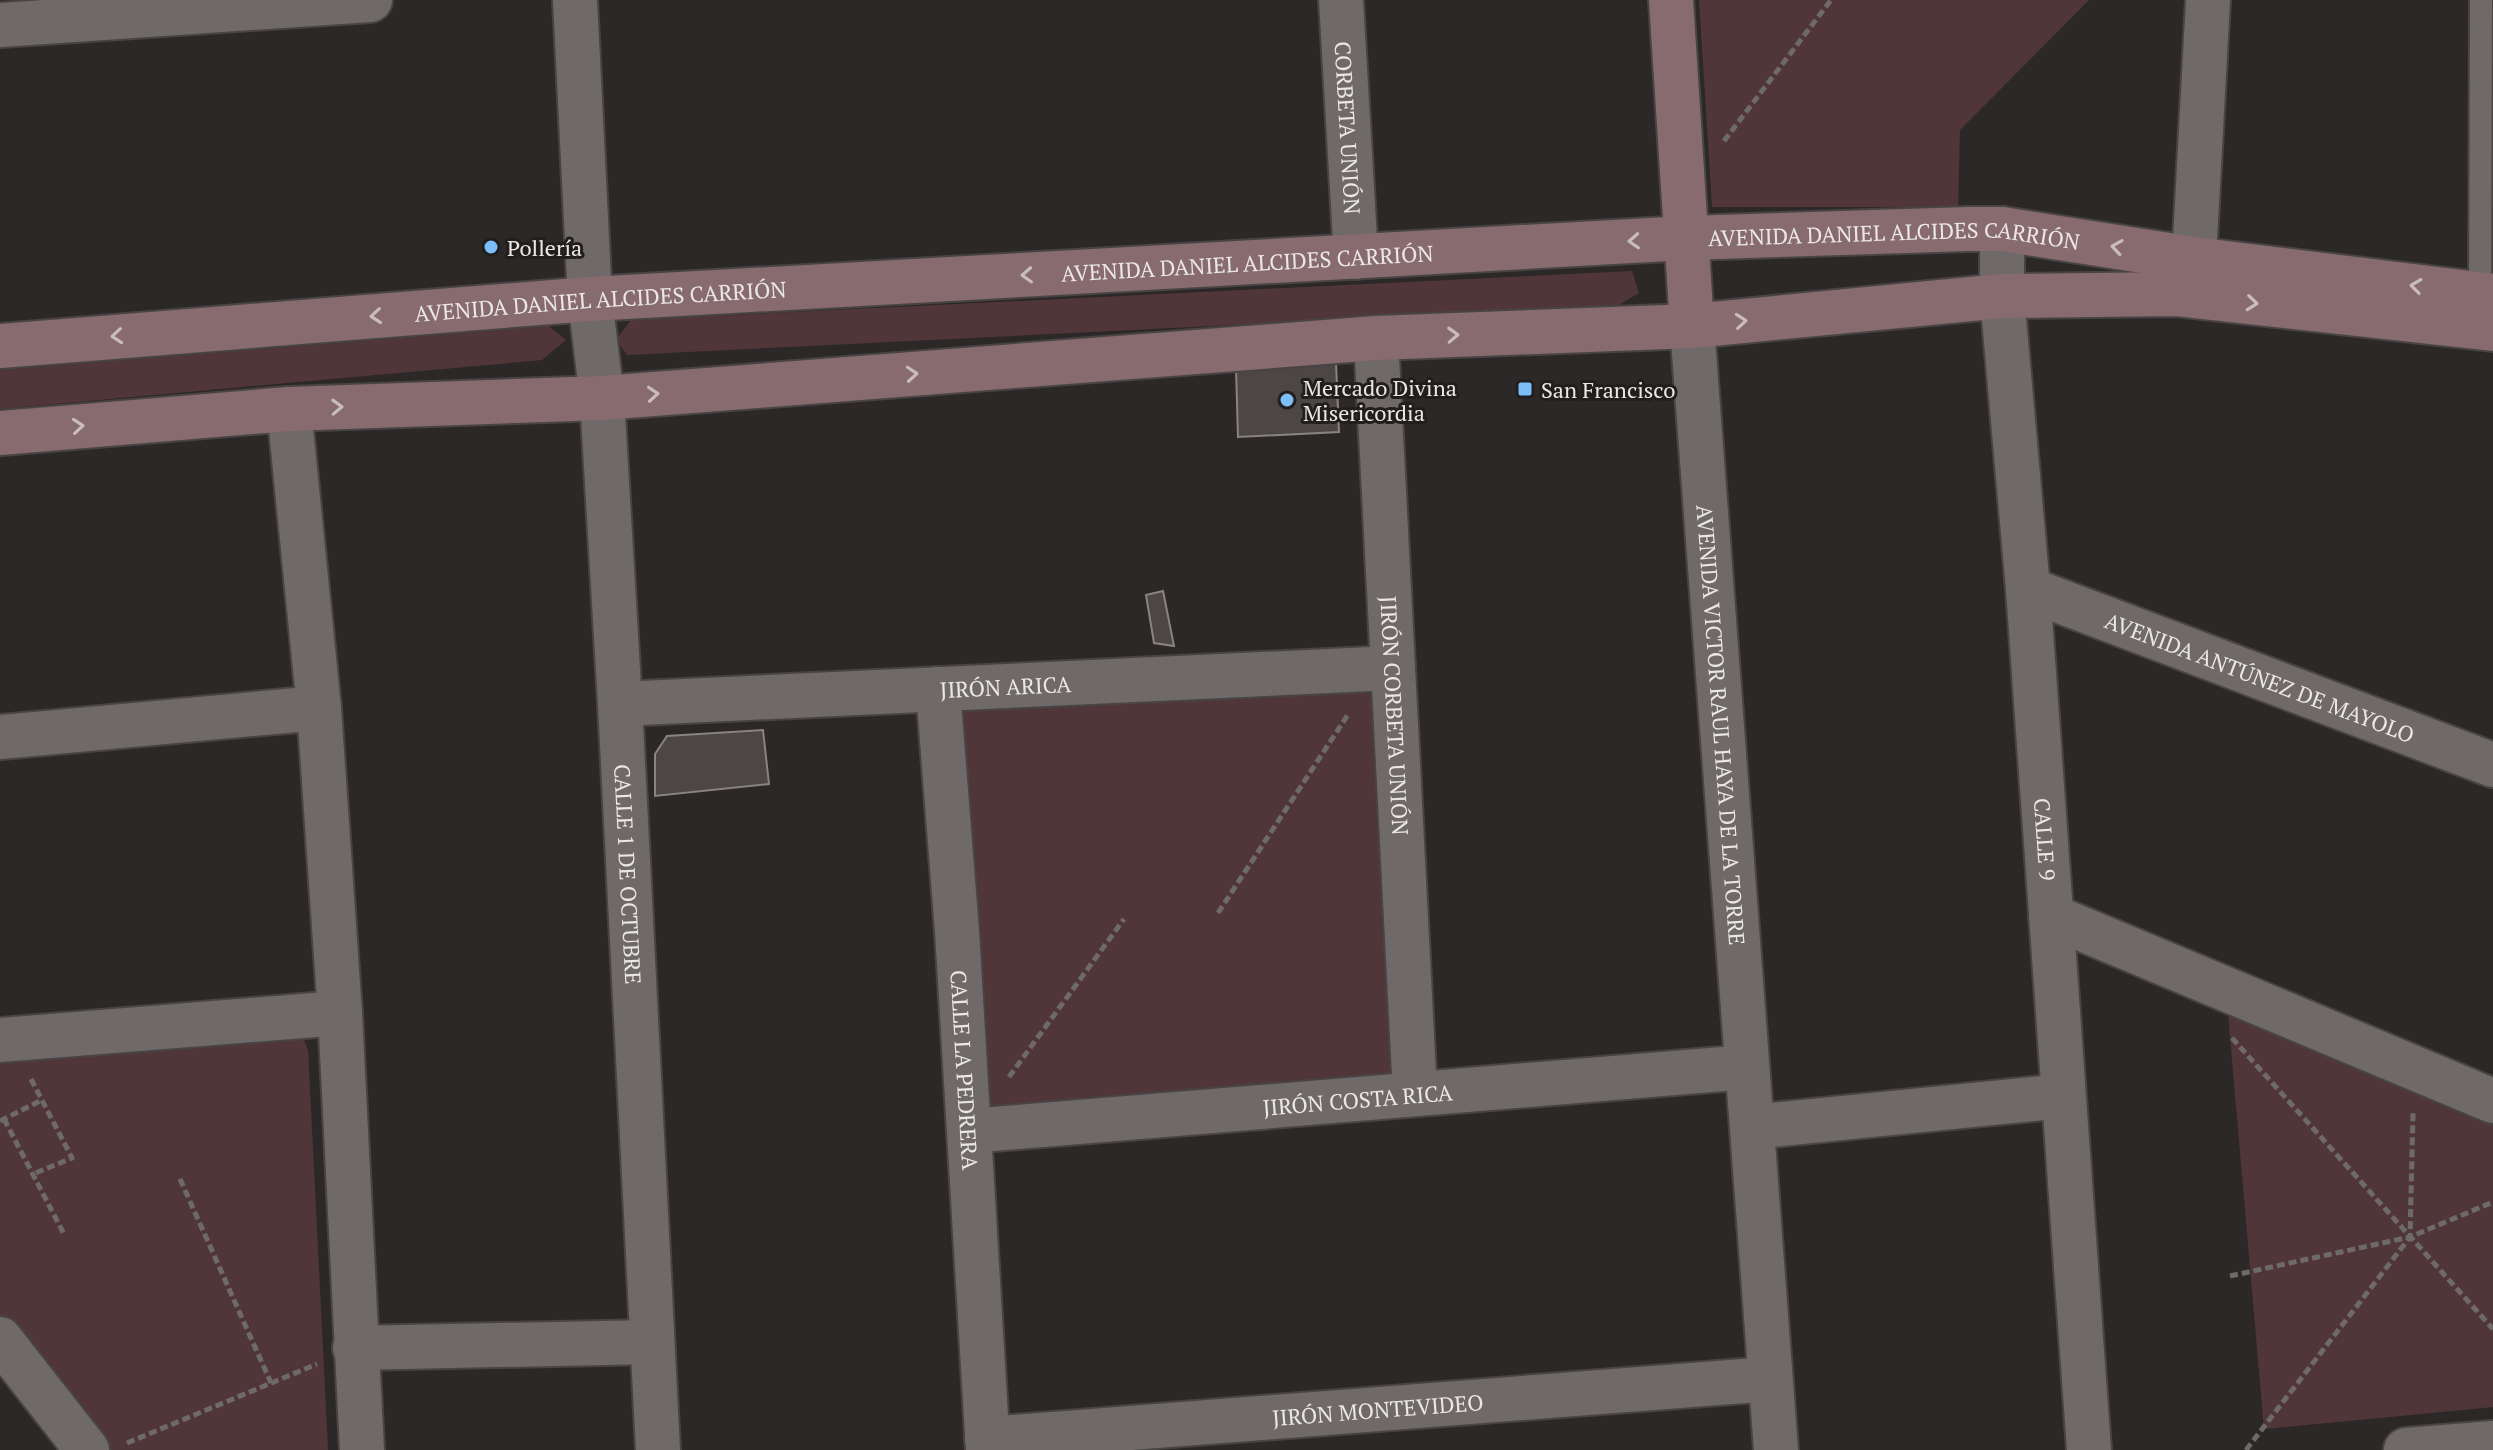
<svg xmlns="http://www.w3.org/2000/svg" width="2493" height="1450" font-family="'PT Serif',serif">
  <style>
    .green { fill: #513639 }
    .building { fill: #4c4647; stroke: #8a8384; stroke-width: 2 }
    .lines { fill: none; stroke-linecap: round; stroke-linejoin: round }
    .lane-casing { stroke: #484444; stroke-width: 26 }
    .street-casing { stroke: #484444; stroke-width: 48 }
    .secondary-casing { stroke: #484444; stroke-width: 48 }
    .path { stroke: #6e6a6a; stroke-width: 5; stroke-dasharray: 8 4; stroke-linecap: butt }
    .lane { stroke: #6f6969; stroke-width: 22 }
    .street { stroke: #6f6969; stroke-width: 44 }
    .secondary { stroke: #876b6e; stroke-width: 44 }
    .oneway { stroke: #c8bcbd }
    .poi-dot { fill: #7bbef8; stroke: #231e1e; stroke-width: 3 }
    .labels { text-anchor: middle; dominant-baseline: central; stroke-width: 6; stroke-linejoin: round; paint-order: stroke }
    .street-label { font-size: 22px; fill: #ebe7e7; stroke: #231e1e }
    .poi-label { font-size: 22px; fill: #ebe7e7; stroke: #231e1e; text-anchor: start }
  </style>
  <rect width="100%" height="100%" fill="#2d2828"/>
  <g class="green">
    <polygon points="1699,0 2089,0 1960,130 1958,207 1712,207"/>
    <polygon points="1632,271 1639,293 1617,306 627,355 616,340 631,320"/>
    <polygon points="549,326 566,340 542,360 0,409 0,370"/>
    <polygon points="1370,685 1396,1078 977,1118 951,709"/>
    <polygon points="2228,1013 2493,1112 2493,1407 2264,1429"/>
    <polygon points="299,1027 308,1050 328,1450 103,1450 0,1320 0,1055"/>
  </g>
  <g class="building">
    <polygon points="1336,363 1339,432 1238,437 1236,368"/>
    <polygon points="1163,591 1174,646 1154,643 1146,595"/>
    <polygon points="763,730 769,784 655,796 655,754 667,736"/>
  </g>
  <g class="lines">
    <defs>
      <polyline id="lane" points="2480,294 2481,0"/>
      <g id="street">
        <path id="s1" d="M 575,0 L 590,299 L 602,398 L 620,704 L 658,1450"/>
        <path id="s2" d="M 1341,0 L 1356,257"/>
        <polyline points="0,25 370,0"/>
        <path id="s3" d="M 2002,229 L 2002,296 L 2028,589 L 2089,1450"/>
        <polyline points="2194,259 2208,0"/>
        <path id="s4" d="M 1692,326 L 1776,1450"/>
        <path id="s5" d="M 1376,338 L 1415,1094"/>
        <polyline points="289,409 319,708 340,1013 362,1450"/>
        <path id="s6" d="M 2028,589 L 2493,765"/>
        <path id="s7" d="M 938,689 L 957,931 L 988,1450"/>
        <path id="s8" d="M 620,704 L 1393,668"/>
        <polyline points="0,737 319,708"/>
        <polyline points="2051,916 2493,1101"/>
        <polyline points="0,1040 340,1013"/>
        <polyline points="1752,1127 2063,1096"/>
        <path id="s9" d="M 969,1131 L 1747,1067"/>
        <polyline points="0,1339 87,1450"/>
        <polyline points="355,1348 651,1342"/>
        <path id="s10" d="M 987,1439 L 1770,1379"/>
        <polyline points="2406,1450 2493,1443"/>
      </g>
      <g id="secondary">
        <polyline points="1671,0 1692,326"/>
        <path id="s11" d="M 0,346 L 590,299 L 1686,238 L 1968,229 L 2002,229 L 2194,259 L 2493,296"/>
        <polyline points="0,433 289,409 602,398 1376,338 1692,326 2002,296 2175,294 2493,329"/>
      </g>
    </defs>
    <use href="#lane" class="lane-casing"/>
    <use href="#street" class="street-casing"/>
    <use href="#secondary" class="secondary-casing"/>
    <g class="path">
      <polyline points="1724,141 1831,0"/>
      <polyline points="1218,913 1349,713"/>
      <polyline points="2232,1038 2493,1329"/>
      <polyline points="1009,1077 1124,919"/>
      <polyline points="31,1079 72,1158 33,1174"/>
      <polyline points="4,1119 64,1234"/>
      <polyline points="0,1121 42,1100"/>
      <polyline points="180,1179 271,1383"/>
      <polyline points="2230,1276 2410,1237 2413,1113"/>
      <polyline points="127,1443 317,1364"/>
      <polyline points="2246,1450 2410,1237 2493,1202"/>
    </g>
    <use href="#lane" class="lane"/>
    <use href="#street" class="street"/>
    <use href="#secondary" class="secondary"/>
  </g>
  <defs><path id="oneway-chevron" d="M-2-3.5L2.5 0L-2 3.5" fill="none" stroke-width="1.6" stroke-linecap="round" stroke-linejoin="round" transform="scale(2)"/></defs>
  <g class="oneway">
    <use href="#oneway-chevron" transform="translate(1634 241) rotate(177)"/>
    <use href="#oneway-chevron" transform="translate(2117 247) rotate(-171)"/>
    <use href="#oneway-chevron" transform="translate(1027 275) rotate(177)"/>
    <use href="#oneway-chevron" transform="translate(2416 286) rotate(-173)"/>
    <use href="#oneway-chevron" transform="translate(2252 303) rotate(6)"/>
    <use href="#oneway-chevron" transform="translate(376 316) rotate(175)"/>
    <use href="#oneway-chevron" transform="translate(1741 321) rotate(-5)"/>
    <use href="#oneway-chevron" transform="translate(1453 335) rotate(-2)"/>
    <use href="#oneway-chevron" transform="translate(117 336) rotate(175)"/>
    <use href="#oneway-chevron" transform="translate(912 374) rotate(-4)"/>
    <use href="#oneway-chevron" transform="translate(653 394) rotate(-4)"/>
    <use href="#oneway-chevron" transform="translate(337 407) rotate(-2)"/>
    <use href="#oneway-chevron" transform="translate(78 426) rotate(-5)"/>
  </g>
  <g class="poi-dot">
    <circle cx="491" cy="247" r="8"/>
    <rect x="1517" y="381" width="16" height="16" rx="4"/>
    <circle cx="1287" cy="400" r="8"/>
  </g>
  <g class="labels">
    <g class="street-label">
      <text stroke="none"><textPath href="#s2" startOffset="128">CORBETA UNIÓN</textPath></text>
      <text stroke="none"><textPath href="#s11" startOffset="1898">AVENIDA DANIEL ALCIDES CARRIÓN</textPath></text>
      <text stroke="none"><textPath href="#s11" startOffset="1250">AVENIDA DANIEL ALCIDES CARRIÓN</textPath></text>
      <text stroke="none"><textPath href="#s11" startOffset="602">AVENIDA DANIEL ALCIDES CARRIÓN</textPath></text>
      <text stroke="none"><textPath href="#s6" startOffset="248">AVENIDA ANTÚNEZ DE MAYOLO</textPath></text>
      <text stroke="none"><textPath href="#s8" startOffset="386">JIRÓN ARICA</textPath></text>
      <text stroke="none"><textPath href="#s5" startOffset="378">JIRÓN CORBETA UNIÓN</textPath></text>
      <text stroke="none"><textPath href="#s4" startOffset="400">AVENIDA VICTOR RAUL HAYA DE LA TORRE</textPath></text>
      <text stroke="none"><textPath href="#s3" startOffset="612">CALLE 9</textPath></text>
      <text stroke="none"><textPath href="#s1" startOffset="876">CALLE 1 DE OCTUBRE</textPath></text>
      <text stroke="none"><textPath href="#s7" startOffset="382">CALLE LA PEDRERA</textPath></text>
      <text stroke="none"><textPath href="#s9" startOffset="390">JIRÓN COSTA RICA</textPath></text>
      <text stroke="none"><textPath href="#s10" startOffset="392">JIRÓN MONTEVIDEO</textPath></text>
    </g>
    <g class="poi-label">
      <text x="507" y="247">Pollería</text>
      <text x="1303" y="387">Mercado Divina<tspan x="1303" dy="25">Misericordia</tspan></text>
      <text x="1541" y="389">San Francisco</text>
    </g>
  </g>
</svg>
